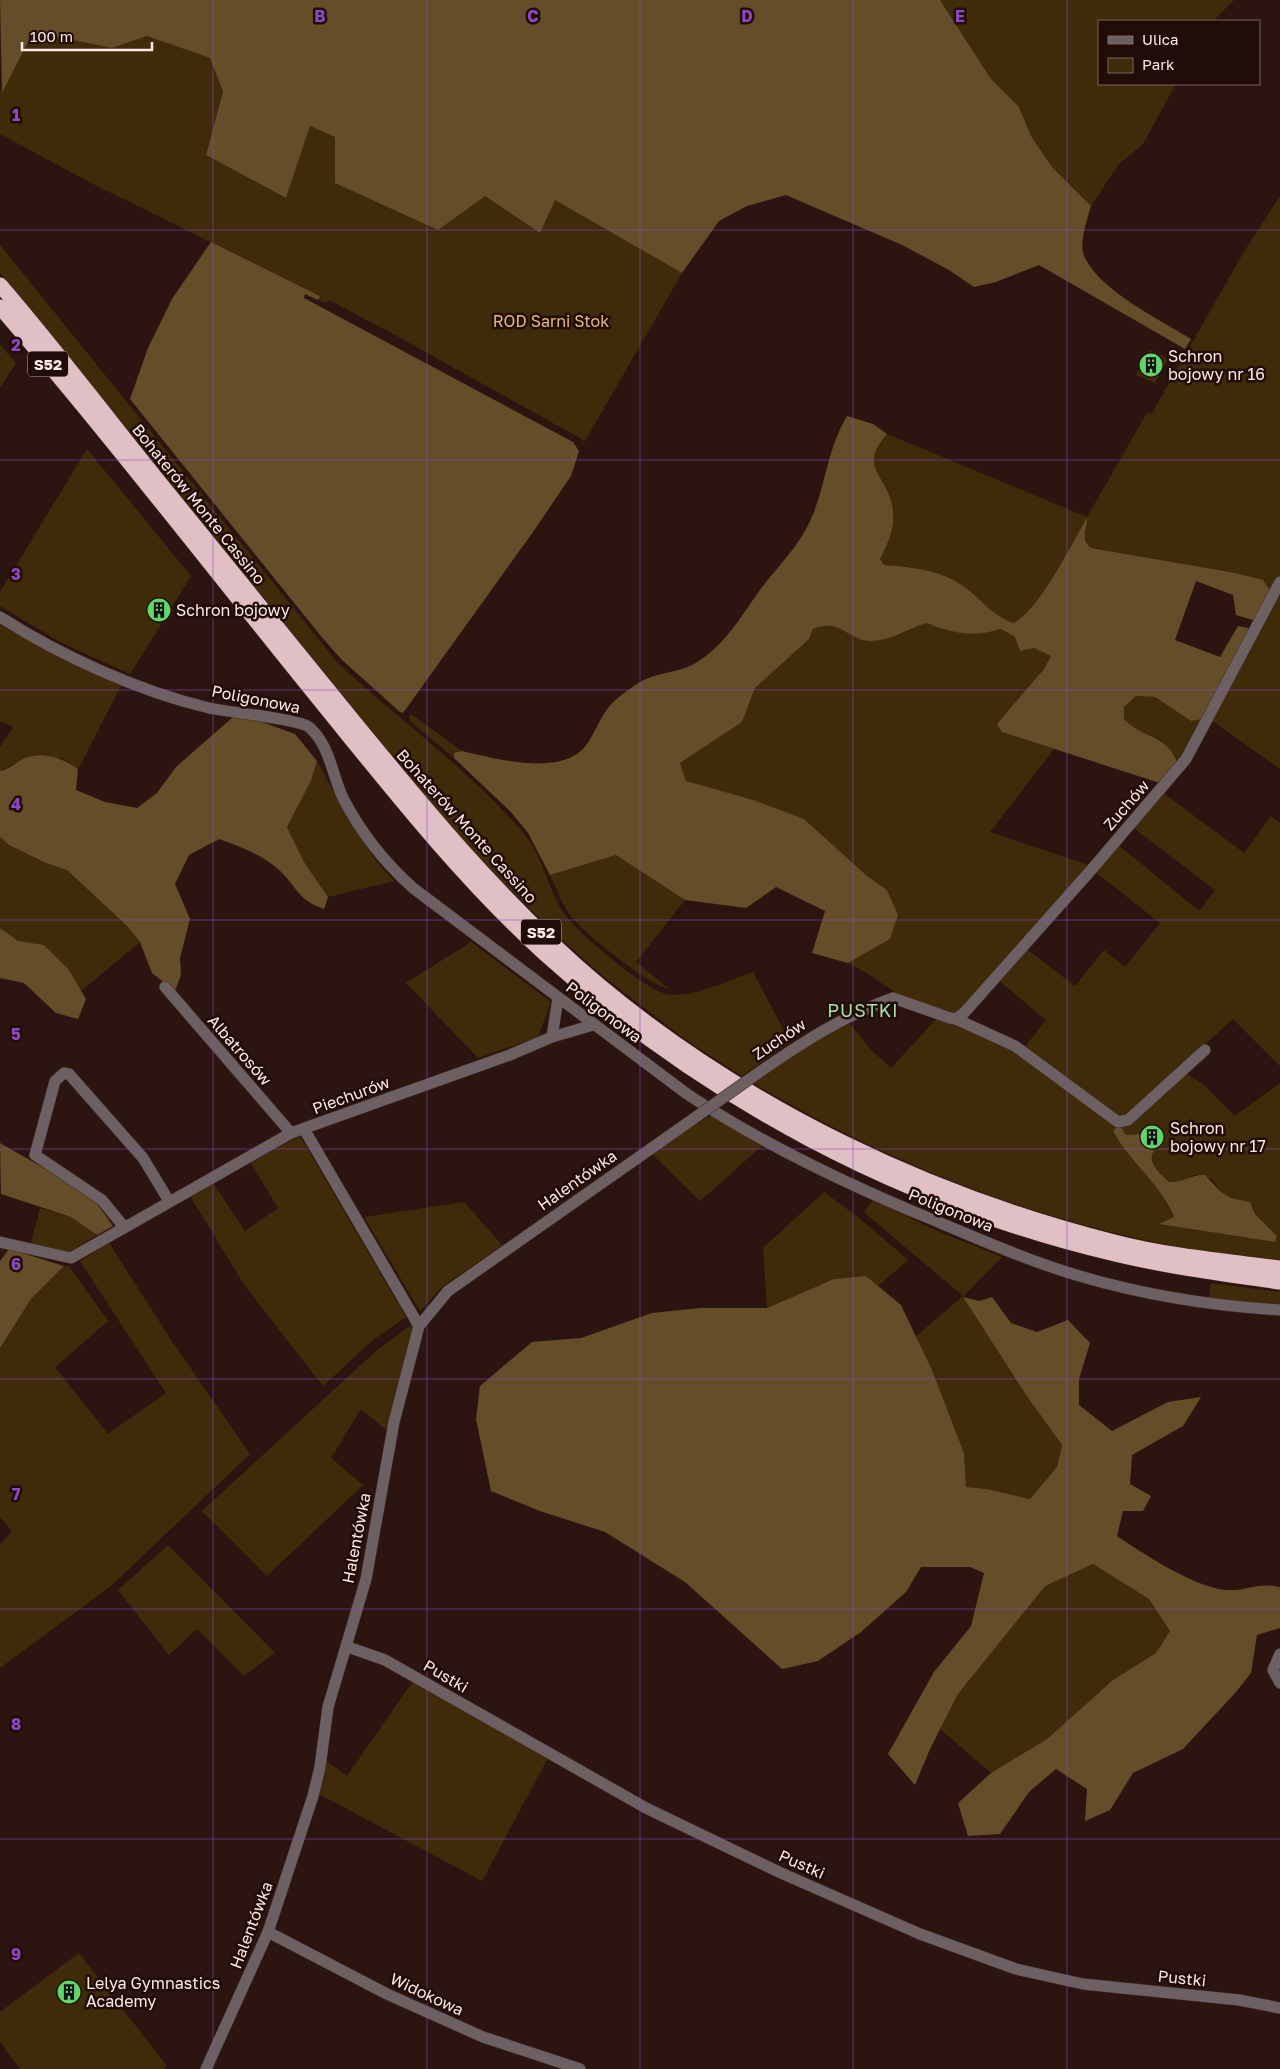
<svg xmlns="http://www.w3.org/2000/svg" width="1280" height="2069" font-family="'Golos Text',sans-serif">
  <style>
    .green { fill: #3f2b09; fill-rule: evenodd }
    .forest { fill: #654d29 }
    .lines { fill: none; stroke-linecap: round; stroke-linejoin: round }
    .minor-casing { stroke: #452f2b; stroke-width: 12 }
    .highway-casing { stroke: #452f2b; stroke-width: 16 }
    .minor { stroke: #6d6062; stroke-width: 11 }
    .highway { stroke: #e1c0c5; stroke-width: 15 }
    .minor-bridge-casing { stroke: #452f2b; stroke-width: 12; stroke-linecap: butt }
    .minor-bridge { stroke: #6d6062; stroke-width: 11 }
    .grid { fill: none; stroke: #8e48c5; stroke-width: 1; stroke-opacity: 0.55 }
    .labels { text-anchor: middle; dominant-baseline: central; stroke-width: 5; stroke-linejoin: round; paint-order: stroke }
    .shield { fill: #220c08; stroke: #baa7a3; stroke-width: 1 }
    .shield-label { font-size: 15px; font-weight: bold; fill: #fbeae6 }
    .park-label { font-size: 16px; fill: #e4bb7f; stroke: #220c08 }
    .poi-label { font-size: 16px; fill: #fbeae6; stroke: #220c08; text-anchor: start }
    .street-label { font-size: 16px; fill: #fbeae6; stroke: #220c08 }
    .neighbourhood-label { font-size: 18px; letter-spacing: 1px; fill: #a5e0a6; stroke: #220c08 }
    .grid-label { font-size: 16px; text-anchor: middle; font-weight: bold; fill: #8e48c5; stroke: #220c08; stroke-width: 5; stroke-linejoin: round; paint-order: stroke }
  </style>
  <rect width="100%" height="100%" fill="#2c1511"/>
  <g class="green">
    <polygon points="940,0 1234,0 1213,21 1099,21 1099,84 1176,84 1143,144 1118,165 1091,206 1052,167 1031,136 1019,107 991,79"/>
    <polygon points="53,36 112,48 147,36 210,58 223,90 206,155 286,198 310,126 485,196 540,233 555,199 682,273 585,441 395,335 329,300 326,303 318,300 320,296 93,184 0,134 0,88 2,93 30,38"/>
    <path d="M 1280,196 L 1280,574 L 1272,585 L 1271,592 L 1230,572 L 1091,548 C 1079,537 1089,531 1087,518 C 1072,544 1038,613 1013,623 L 991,612 L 965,588 L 912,567 L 884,565 L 880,559 C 888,543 895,529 893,511 C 890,476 856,469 887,434 L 1087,517 L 1147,413 L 1152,413 L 1245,250 Z"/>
    <path d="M 0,245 L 337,662 C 392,714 455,759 506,814 C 517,825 528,837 535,850 C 545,870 551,893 563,912 C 577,933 639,984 663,993 C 685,1002 731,979 753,972 L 790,1042 L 742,1076 L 686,1040 L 604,977 L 561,939 L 490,870 L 427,799 L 0,273 Z"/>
    <polygon points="0,345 16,363 0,388"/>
    <polygon points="1150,350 1168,359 1155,383 1136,375"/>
    <polygon points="87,449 191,576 130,674 60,642 0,606 0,592"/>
    <polygon points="1280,596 1280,769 1212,721 1275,598"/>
    <path d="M 926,623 C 951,632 975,638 1001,629 L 1051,656 L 1002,732 L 1054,749 L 990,832 L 1092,866 L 957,1015 L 898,994 L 865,972 L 848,963 L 890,939 L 887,890 L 866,875 L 804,819 L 686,781 L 680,763 L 742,722 L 755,688 L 809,639 L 813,629 C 839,617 849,641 871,641 C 890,641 908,629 926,623 Z"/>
    <polygon points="0,625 59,656 122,684 78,769 62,758 25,758 0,771 0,747 13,727 0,721"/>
    <polygon points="1136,696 1155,697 1191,721 1208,718 1178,765 1162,740 1133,729 1124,719 1124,707"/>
    <polygon points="411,714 462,751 455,753 454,758 411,722 409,718"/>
    <path d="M 317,761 C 340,803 361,846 394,881 L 328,897 L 304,862 L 287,827 L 311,781 Z"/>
    <polygon points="1162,792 1244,853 1271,816 1280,823 1280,1066 1233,1019 1122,1120 1023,1049 1046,1020 997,979 1024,947 1075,986 1104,950 1125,967 1160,923 1094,871 1117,844 1199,911 1215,890 1135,829 1135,826"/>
    <polygon points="0,837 9,845 46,863 67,870 127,926 140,942 81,991 69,970 44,945 18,941 0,928"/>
    <path d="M 616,855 L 685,900 L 636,962 L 669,989 C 648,984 593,940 577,923 C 564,910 558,892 550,875 Z"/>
    <polygon points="471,942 551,1002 538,1037 478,1058 406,983"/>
    <path d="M 938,1017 L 1005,1042 L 1115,1123 L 1187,1074 L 1204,1085 L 1235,1116 L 1280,1083 L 1280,1261 C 1095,1244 912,1178 753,1083 L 847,1020 L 871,1050 L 891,1068 ZM 1119,1124 L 1126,1135 L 1154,1133 L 1157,1137 L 1158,1146 C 1143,1160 1158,1171 1169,1182 L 1179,1182 L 1197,1174 L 1212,1179 L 1221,1192 L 1231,1198 L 1250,1202 L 1255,1214 L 1277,1236 L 1275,1242 L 1160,1224 L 1174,1218 C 1160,1183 1130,1163 1113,1131 Z"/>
    <polygon points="711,1115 763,1145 700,1201 651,1153"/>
    <polygon points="300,1136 406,1317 373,1340 323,1386 245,1286 190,1196 213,1183 245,1231 278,1208 250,1162"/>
    <polygon points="824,1192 858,1217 908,1260 878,1286 866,1276 834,1279 767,1308 763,1248"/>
    <polygon points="873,1200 935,1230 1002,1257 963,1297 1026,1395 1062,1445 1057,1467 1030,1499 987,1489 966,1487 964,1453 932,1370 916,1336 963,1296 864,1212"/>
    <polygon points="464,1202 502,1245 442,1287 420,1311 364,1217"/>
    <polygon points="40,1208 71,1217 97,1235 69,1252 31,1243"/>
    <polygon points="109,1243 173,1343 250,1454 112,1585 0,1668 0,1545 12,1531 0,1517 0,1348 31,1299 64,1266 69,1266 108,1321 55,1367 108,1434 166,1393 80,1261"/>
    <polygon points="1211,1283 1280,1292 1280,1307 1209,1299"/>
    <polygon points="411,1325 414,1330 386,1430 361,1409 331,1458 363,1485 267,1576 202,1511 377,1350"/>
    <polygon points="168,1545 275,1653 244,1676 197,1629 169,1655 118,1590"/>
    <polygon points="1093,1564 1149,1599 1170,1631 1156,1653 1113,1680 1047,1739 991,1773 940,1729 958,1694 1045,1585"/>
    <polygon points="413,1681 548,1758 482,1881 319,1794 326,1761 347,1776"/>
    <polygon points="79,1953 167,2066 163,2069 20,2069 0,2042 0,2012"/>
  </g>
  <g class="forest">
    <path d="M 0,0 L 940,0 L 991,79 L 1019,107 L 1031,136 L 1052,167 L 1091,206 C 1087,220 1078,245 1085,258 C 1102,292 1159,319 1191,339 L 1185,349 L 1039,265 L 996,282 L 974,287 L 949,270 L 902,245 L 786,195 L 747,206 L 719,221 L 682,273 L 555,200 L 540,233 L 485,196 L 438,230 L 335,183 L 335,137 L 310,126 L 286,198 L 206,155 L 223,91 L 210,58 L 147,36 L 112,48 L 53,36 L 30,38 L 2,93 Z"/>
    <polygon points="211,242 320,296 318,300 305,294 304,298 573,442 579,451 571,476 533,532 403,713 400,712 341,659 320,635 130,399 148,348 172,299"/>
    <path d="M 847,416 L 873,424 L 887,434 C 856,469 890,476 893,511 C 895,529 888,543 880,559 L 884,565 C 912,567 942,570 966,588 C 985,603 988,612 1013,623 C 1038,613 1072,543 1087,518 C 1088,531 1079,537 1091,548 L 1230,572 L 1263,580 L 1271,592 L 1258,618 L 1253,620 L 1236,615 L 1233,595 L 1196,581 L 1175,640 L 1220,657 L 1238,626 L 1248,628 L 1250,632 L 1208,718 L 1191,721 L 1155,697 L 1136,696 L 1124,707 L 1124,719 C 1144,741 1166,731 1178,765 L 1163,784 L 1002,732 L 997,724 L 1043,670 L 1051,656 L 1034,648 L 1020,651 L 1015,637 L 1001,629 C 974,638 952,633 926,623 C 908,629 890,641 871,641 C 849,641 839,617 813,629 L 809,639 L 755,688 L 742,722 L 680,763 L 686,781 L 753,800 L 804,819 L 866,875 L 887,890 L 898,915 L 890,939 L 848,963 L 812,953 L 825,911 L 776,887 L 746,908 L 685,900 L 616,855 L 550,875 L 528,833 L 510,811 L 454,758 L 454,753 L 462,751 C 498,759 567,779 589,741 C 599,725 603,709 619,697 C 629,689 641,680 654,676 C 672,671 688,670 703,658 C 728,641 745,610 763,586 C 782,562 803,541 814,512 C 826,480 829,446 847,416 Z"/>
    <path d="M 233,717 L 259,721 L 295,734 L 317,761 L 311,781 L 287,827 L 304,862 L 328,897 L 324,909 C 296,899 298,887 278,869 C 261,854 241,847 219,839 L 189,855 L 175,884 L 190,919 L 180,958 L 181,975 L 175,991 L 152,973 L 140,942 L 127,926 L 67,870 L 46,863 L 9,845 L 0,837 L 0,771 C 10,769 16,762 25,758 C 44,751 63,758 78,769 L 76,790 L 105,802 L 137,808 L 157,793 L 176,767 Z"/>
    <polygon points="0,928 18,941 44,945 69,970 86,999 78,1019 56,1013 24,983 0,978"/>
    <path d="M 1119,1124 L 1126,1135 L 1153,1133 L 1157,1137 L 1158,1146 C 1143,1160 1158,1171 1169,1182 C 1182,1183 1192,1174 1205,1175 L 1221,1192 L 1231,1198 L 1250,1202 L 1255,1214 L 1277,1236 L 1275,1242 L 1159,1224 L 1174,1217 C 1160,1183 1130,1163 1113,1131 Z"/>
    <polygon points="0,1143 91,1195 113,1226 97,1235 71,1217 1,1194"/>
    <polygon points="9,1249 64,1266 31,1299 0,1348 0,1261"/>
    <path d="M 866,1276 L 901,1305 L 932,1370 L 964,1453 L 966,1487 L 987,1489 L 1030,1499 L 1057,1467 L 1062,1445 L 1026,1395 L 963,1297 L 979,1301 L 992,1297 L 1011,1323 L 1037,1332 L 1068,1320 L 1090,1343 L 1079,1379 L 1079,1405 L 1112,1431 L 1168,1402 L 1201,1397 L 1183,1426 L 1132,1455 L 1130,1484 L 1151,1496 L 1143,1511 L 1123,1511 L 1117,1536 C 1142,1553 1197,1589 1227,1590 C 1248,1591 1256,1582 1280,1587 L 1280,1628 L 1257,1635 L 1251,1673 L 1236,1692 L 1183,1749 L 1133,1773 L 1110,1810 L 1085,1821 L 1087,1789 L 1056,1769 L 1029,1792 L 1000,1834 L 968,1836 L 958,1803 L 991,1773 L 1047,1739 L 1113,1680 L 1156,1653 L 1170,1631 L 1149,1599 L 1093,1564 L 1045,1586 L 958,1694 L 930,1749 L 915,1785 L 888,1754 L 934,1672 L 971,1626 L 984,1573 L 970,1567 L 921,1567 L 906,1592 L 861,1632 L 818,1661 L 782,1669 L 685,1582 L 605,1532 L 540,1511 L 491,1491 L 476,1419 L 480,1386 L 532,1342 L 581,1338 L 652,1313 L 700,1308 L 767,1308 L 834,1279 Z"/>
  </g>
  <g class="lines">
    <defs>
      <g id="minor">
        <path d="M 0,617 C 61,656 138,691 209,708 C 226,712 299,719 309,727 C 330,745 332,775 343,798 C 361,833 384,862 413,888 L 687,1094 C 764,1145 846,1184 931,1219 C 981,1240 1031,1262 1083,1277 C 1145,1295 1215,1306 1280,1310"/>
        <polyline points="165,987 291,1133"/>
        <polyline points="956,1019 1015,1046 1118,1122 1128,1120 1205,1050"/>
        <polyline points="552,1037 558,998"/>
        <path d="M 761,1071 C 803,1042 845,1015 893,998 L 950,1018 L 956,1019 L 964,1013 L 1092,869 L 1186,759 L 1280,582"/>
        <polyline points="304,1129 419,1326"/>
        <polyline points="124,1227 102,1200 35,1155 55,1081 64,1073 69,1074 143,1158 169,1201"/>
        <polyline points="0,1242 71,1258 291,1133 510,1055 552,1037 593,1025"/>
        <polyline points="348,1647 385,1660 646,1808 781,1873 920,1934 1016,1969 1083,1984 1239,2000 1280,2008"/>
        <polyline points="1280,1654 1273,1670 1280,1683"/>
        <polyline points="268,1932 387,1994 483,2037 580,2069"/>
        <polyline points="206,2069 268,1932 313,1796 320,1767 328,1707 366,1579 394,1422 419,1326 448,1291 686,1124"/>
      </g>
      <g id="highway">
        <path d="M 0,285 C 44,336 85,389 127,442 C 195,527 264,611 333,696 C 416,798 499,901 600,986 C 748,1109 928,1195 1114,1242 C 1168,1256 1225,1261 1280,1268"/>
        <path d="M 0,307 C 113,438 218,575 327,709 C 396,794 463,879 544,953 C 705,1099 903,1204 1115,1254 C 1169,1267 1225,1274 1280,1282"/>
      </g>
    </defs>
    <use href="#minor" class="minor-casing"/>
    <use href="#highway" class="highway-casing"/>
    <use href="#minor" class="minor"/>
    <use href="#highway" class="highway"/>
    <defs>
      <polyline id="minor-bridge" points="686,1124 761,1071"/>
    </defs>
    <use href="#minor-bridge" class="minor-bridge-casing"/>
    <use href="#minor-bridge" class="minor-bridge"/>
  </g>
  <path class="grid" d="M 213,0 L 213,2069M 427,0 L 427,2069M 640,0 L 640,2069M 853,0 L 853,2069M 1067,0 L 1067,2069M 0,230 L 1280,230M 0,460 L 1280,460M 0,690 L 1280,690M 0,920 L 1280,920M 0,1149 L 1280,1149M 0,1379 L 1280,1379M 0,1609 L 1280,1609M 0,1839 L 1280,1839"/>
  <defs>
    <symbol id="building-disc" viewBox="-11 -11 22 22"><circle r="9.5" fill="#61d46a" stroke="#220c08"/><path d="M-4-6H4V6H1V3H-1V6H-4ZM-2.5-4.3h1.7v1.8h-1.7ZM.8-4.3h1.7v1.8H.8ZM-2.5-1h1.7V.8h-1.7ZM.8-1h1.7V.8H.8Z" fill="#111"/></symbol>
  </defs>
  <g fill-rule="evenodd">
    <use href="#building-disc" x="1137" y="351" width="28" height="28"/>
    <use href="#building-disc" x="145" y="596" width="28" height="28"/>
    <use href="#building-disc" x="1138" y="1123" width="28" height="28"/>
    <use href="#building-disc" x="55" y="1978" width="28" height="28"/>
  </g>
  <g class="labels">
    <g class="shield">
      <rect x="28" y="351.5" width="40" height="25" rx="4"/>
      <rect x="521" y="919.5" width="40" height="25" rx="4"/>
    </g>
    <g class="shield-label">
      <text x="48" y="364">S52</text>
      <text x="541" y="932">S52</text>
    </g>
    <g class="park-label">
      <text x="551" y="321">ROD Sarni Stok</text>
    </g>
    <g class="poi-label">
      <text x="1168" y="356">Schron<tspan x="1168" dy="18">bojowy nr 16</tspan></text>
      <text x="176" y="610">Schron bojowy</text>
      <text x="1170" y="1128">Schron<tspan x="1170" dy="18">bojowy nr 17</tspan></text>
      <text x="86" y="1983">Lelya Gymnastics<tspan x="86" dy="18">Academy</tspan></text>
    </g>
    <g class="street-label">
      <text transform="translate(199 504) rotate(51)">Bohaterów Monte Cassino</text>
      <text transform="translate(256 699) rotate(11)">Poligonowa</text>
      <text transform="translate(1126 805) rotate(-49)">Zuchów</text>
      <text transform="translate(467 826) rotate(48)">Bohaterów Monte Cassino</text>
      <text transform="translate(604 1012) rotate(37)">Poligonowa</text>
      <text transform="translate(779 1039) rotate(-34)">Zuchów</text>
      <text transform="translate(240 1050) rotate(49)">Albatrosów</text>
      <text transform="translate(351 1095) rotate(-20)">Piechurów</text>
      <text transform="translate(577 1180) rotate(-35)">Halentówka</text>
      <text transform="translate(951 1210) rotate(22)">Poligonowa</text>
      <text transform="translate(356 1538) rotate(-79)">Halentówka</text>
      <text transform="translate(446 1676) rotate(30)">Pustki</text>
      <text transform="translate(802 1864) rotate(24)">Pustki</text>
      <text transform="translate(251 1925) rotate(-69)">Halentówka</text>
      <text transform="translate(1182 1978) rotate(6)">Pustki</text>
      <text transform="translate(427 1994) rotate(25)">Widokowa</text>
    </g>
    <g class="neighbourhood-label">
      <text x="863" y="1010">PUSTKI</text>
    </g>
  </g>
  <g class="grid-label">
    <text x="320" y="22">B</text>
    <text x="533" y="22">C</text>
    <text x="747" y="22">D</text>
    <text x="960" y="22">E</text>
    <text x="16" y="121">1</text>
    <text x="16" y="351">2</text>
    <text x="16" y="580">3</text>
    <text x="16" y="810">4</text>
    <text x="16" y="1040">5</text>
    <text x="16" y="1270">6</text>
    <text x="16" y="1500">7</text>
    <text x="16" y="1730">8</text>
    <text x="16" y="1960">9</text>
  </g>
  <rect x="1098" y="20" width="162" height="65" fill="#220c08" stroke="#796561"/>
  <rect x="1108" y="36" width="25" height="8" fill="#6d6062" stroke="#796561"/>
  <text x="1142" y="45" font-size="15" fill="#fbeae6">Ulica</text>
  <rect x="1108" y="58" width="25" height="15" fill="#3f2b09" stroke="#796561"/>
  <text x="1142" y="70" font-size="15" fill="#fbeae6">Park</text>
  <path d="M22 42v8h130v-8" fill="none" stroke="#fbeae6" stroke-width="2.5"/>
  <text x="30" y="42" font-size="15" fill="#fbeae6" stroke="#220c08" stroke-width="4" paint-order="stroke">100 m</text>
</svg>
